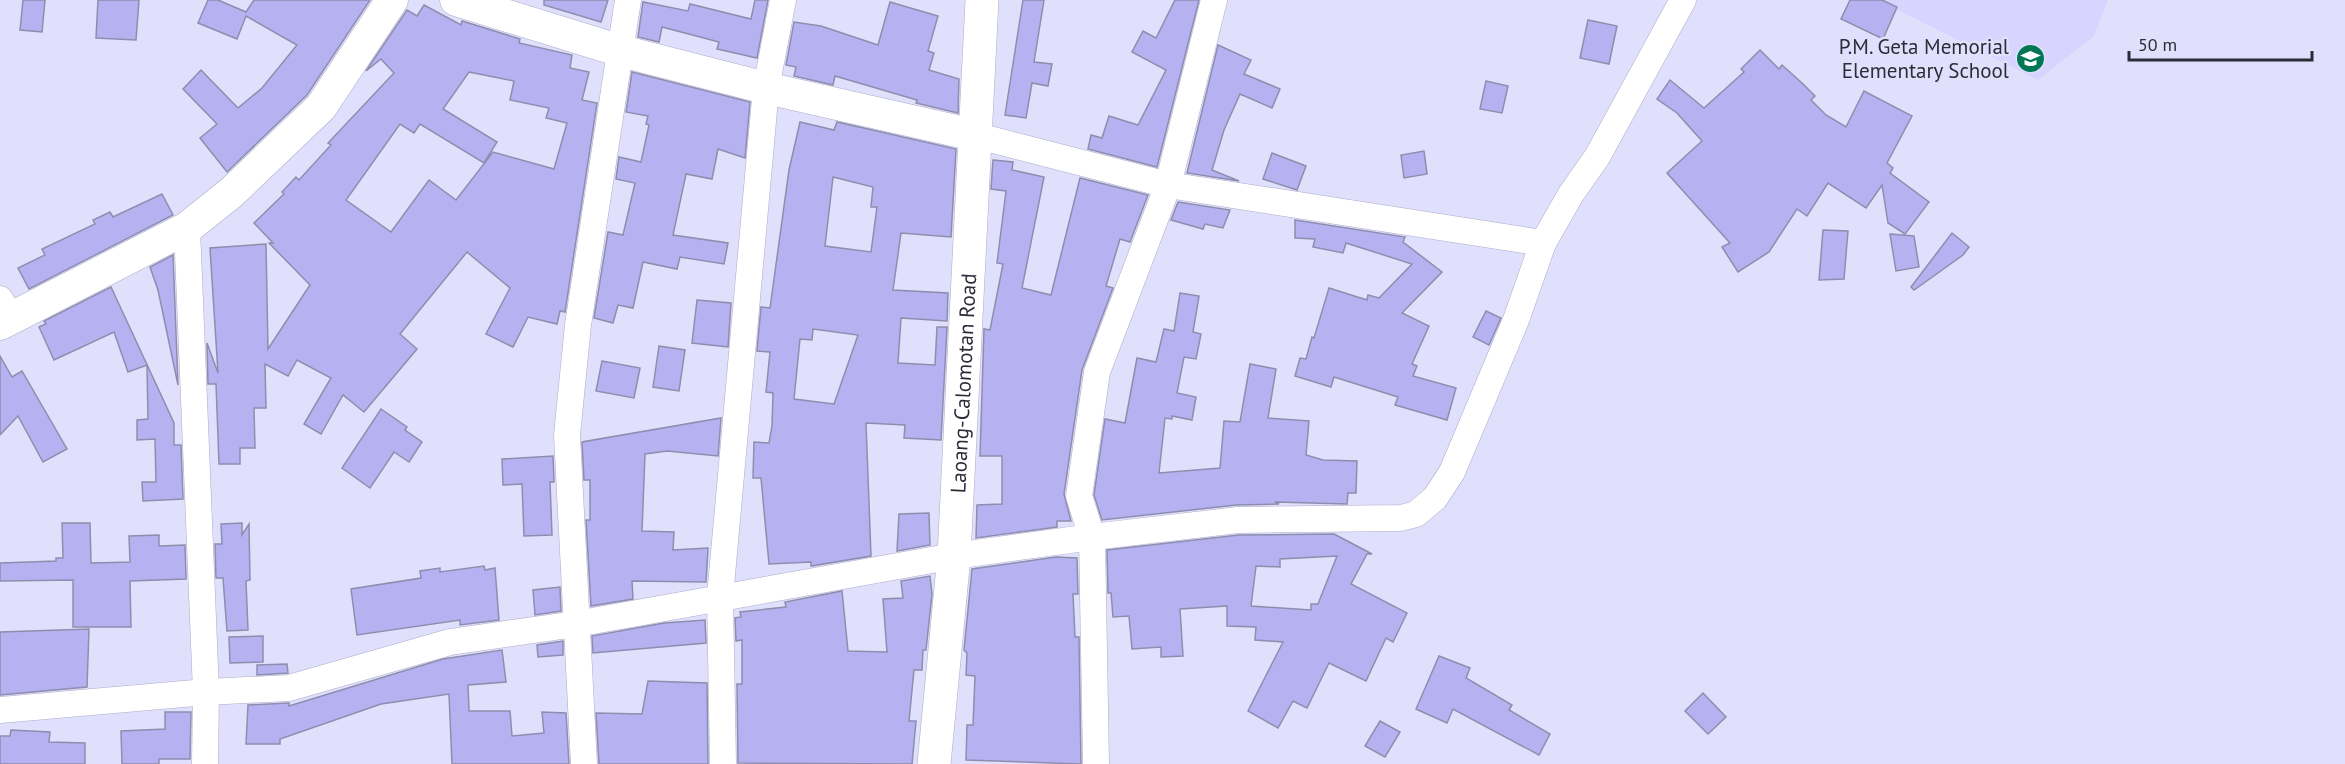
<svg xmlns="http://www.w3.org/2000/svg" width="2345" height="764" font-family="'PT Sans',sans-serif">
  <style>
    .built { fill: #d7d5ff }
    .building { fill: #b6b2f2; stroke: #8e8dad; stroke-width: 1.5; fill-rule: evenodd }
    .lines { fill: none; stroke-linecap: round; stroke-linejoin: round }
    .minor-casing { stroke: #acabcc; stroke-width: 27 }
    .tertiary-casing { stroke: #acabcc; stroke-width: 33 }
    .secondary-casing { stroke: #acabcc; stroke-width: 34 }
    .minor { stroke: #fff; stroke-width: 26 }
    .tertiary { stroke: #fff; stroke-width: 32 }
    .secondary { stroke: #fff; stroke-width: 33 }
    .labels { text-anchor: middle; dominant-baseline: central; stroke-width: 5; stroke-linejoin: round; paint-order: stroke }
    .poi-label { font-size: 21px; fill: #2c2b38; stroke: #e0e0fc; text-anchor: end }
    .street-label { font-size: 21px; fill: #2c2b38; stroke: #e0e0fc }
  </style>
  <rect width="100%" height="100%" fill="#e0e0fc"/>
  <polygon class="built" points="1878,0 2108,0 2094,36 2038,80"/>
  <g class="building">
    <polygon points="23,0 45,0 42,32 20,30"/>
    <polygon points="98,0 139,0 136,40 96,38"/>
    <polygon points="208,0 218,0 246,12 254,0 370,0 307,95 227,172 200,138 217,124 183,89 201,70 238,108 262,88 297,45 246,16 237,39 198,23"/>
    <polygon points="544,0 608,0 601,22 544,5"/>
    <polygon points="755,0 768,0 757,58 717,49 719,42 662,27 659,42 638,37 643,2 688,11 690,4 751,19"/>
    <polygon points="1023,0 1044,0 1034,62 1052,64 1048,86 1032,83 1026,118 1005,115"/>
    <polygon points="1175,0 1199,0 1157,167 1088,149 1091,135 1102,138 1109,116 1138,125 1166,70 1132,52 1143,31 1156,38"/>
    <polygon points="1850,0 1882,0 1897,7 1883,39 1841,19"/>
    <polygon points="890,2 938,16 928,51 934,53 929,70 959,79 958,113 916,103 917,100 835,76 833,85 794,76 796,67 786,65 794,22 821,26 878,45"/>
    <path d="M 424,5 L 461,25 L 462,21 L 520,39 L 519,43 L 572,55 L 570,68 L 589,72 L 582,100 L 597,103 L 565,312 L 560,311 L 557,324 L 528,317 L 513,347 L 486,334 L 510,288 L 467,252 L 400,334 L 417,349 L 364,412 L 343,395 L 321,434 L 304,424 L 331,378 L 297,360 L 288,376 L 265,364 L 266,408 L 254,408 L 255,448 L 240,448 L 240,464 L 219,464 L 216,384 L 208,384 L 207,343 L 218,373 L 210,248 L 266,244 L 268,349 L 310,285 L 269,243 L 273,243 L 254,223 L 284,194 L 282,192 L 296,177 L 299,180 L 331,145 L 328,143 L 394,73 L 381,59 L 366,71 L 407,10 L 417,16 ZM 469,72 L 514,81 L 510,100 L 549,108 L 546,118 L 567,123 L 554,169 L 493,152 L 456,200 L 429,180 L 391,232 L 346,200 L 400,124 L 414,133 L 420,124 L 484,163 L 497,142 L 443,109 Z"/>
    <polygon points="1588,20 1617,26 1609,64 1580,58"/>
    <polygon points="1218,45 1251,60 1244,74 1280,89 1272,108 1240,94 1224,130 1212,170 1239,181 1187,173"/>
    <polygon points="1760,50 1779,69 1782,65 1802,83 1815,96 1811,100 1826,115 1846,127 1864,91 1912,116 1887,163 1893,168 1890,173 1929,202 1905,234 1888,223 1882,185 1866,208 1828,183 1807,216 1797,209 1769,252 1738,272 1722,247 1730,243 1667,173 1702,141 1677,113 1657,99 1670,80 1704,108 1744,72 1741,69"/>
    <polygon points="632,72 750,102 745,158 718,149 712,179 686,174 673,235 728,243 724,264 680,257 677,269 643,262 633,308 618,305 613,323 594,318 608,232 623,235 635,183 616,179 619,157 641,162 649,125 646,124 648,116 626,112"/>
    <polygon points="1486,81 1508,86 1502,113 1480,109"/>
    <path d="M 800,122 L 834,130 L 837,122 L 956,149 L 951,237 L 901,233 L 893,290 L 948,293 L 947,321 L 901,318 L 898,363 L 935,365 L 937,327 L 947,327 L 941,440 L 904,438 L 905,425 L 866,423 L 871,556 L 811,566 L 811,562 L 769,564 L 761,478 L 753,478 L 754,442 L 769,443 L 772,426 L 773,393 L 766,392 L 770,352 L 757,351 L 761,307 L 770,308 L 789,170 ZM 833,177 L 873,187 L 871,207 L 877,207 L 871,252 L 825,246 ZM 813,329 L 858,335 L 834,404 L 794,399 L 800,339 L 812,340 Z"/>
    <polygon points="1424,151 1427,174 1404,178 1401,155"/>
    <polygon points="1272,153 1306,166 1297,190 1263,179"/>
    <polygon points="993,160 1013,162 1012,170 1044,177 1022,288 1051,295 1080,178 1148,195 1130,242 1120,239 1106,286 1113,288 1082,370 1064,494 1071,521 1057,521 1057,527 976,538 977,505 1002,504 1002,456 980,456 984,329 990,330 1003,264 997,263 1006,191 991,189"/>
    <polygon points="162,194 173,215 29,289 18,268 45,255 42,249 95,224 93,220 110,212 113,217"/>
    <polygon points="1178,202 1230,210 1223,228 1205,224 1203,229 1171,220"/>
    <polygon points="1295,220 1405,237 1403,242 1442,272 1402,313 1429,326 1412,364 1417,366 1413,376 1456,388 1447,420 1395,405 1398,397 1334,377 1331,387 1295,376 1300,358 1306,359 1312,337 1314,338 1329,288 1367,300 1368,295 1379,298 1412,264 1346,243 1343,253 1313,247 1315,239 1295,238"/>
    <polygon points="1823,230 1848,231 1844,279 1819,280"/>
    <polygon points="1952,233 1969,247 1963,255 1914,290 1911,287"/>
    <polygon points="1890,234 1914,236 1919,267 1896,271"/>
    <polygon points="173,255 178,385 158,290 150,267"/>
    <polygon points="111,287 174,423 174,445 181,445 183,499 143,501 142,482 156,482 155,439 137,440 137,420 148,419 147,365 128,372 114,332 54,360 39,327 46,324 44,321"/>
    <polygon points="1180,293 1199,296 1193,332 1201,334 1196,359 1184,357 1177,393 1196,397 1192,420 1172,416 1172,419 1165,418 1159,473 1220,468 1224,421 1240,422 1250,364 1276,369 1268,418 1309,421 1306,455 1323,460 1357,461 1356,493 1348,493 1347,504 1275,502 1279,504 1236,505 1102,520 1094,495 1105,419 1125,423 1137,358 1156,362 1164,329 1174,331"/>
    <polygon points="697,300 731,303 728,347 692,343"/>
    <polygon points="1486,311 1501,318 1489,345 1473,337"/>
    <polygon points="659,346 685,350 679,391 653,387"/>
    <polygon points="0,356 12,377 22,371 67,449 43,462 18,416 0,435"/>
    <polygon points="602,361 640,368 634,398 596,391"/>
    <polygon points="381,409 407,427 405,430 422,442 409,462 394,452 370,488 342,468"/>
    <polygon points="721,418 718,456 667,451 645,454 642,531 674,532 673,550 708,548 706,582 632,581 633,599 591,606 586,520 590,520 590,480 584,480 582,442"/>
    <polygon points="553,456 554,482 550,482 552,535 524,536 522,484 503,485 502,459"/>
    <polygon points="929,513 930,545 897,551 899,514"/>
    <polygon points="62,523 90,523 91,563 130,562 129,536 159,535 159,546 185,545 186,579 130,581 131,627 73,627 73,580 0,581 0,563 56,561 56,558 63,558"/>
    <polygon points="242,523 242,535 249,524 250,580 246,581 248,630 227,631 223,578 216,578 215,544 222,544 221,524"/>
    <path d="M 1334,534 L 1372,554 L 1367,554 L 1351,584 L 1407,613 L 1393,642 L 1386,638 L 1366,681 L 1329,663 L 1307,708 L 1293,701 L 1278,728 L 1248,711 L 1283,642 L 1255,640 L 1256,627 L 1227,626 L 1227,606 L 1180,609 L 1183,656 L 1161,657 L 1161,647 L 1132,649 L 1129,616 L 1113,617 L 1111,593 L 1108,593 L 1107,550 L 1239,535 ZM 1337,556 L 1318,604 L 1311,604 L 1311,610 L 1251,606 L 1256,566 L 1280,567 L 1280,559 Z"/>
    <polygon points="1056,557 1077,558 1078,594 1073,594 1075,637 1079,637 1081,764 966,760 967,725 973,725 975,676 966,675 967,653 964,650 972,569"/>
    <polygon points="484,566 485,570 495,568 499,620 460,625 460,620 357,635 351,589 421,578 420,571 440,568 440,572"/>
    <polygon points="930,576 932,594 926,650 923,650 922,670 914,670 909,721 916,721 912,764 738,763 737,684 742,684 742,640 736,641 735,618 741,617 740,612 786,607 785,602 842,591 848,651 887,652 883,599 903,598 901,581"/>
    <polygon points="560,587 561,611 535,615 533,590"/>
    <polygon points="705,620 706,643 593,653 592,636 664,623"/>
    <polygon points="89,629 87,687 0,695 0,632"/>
    <polygon points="263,636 263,662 230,663 229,637"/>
    <polygon points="563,641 563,655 538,657 537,645"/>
    <polygon points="502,650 506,682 468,685 469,711 510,711 512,736 544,733 542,712 566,713 569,764 452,764 449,694 381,704 280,739 280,744 246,744 248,705 289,703 289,706 443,659"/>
    <polygon points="1439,656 1470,668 1466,678 1512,705 1509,710 1550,734 1539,755 1453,709 1447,723 1416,709"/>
    <polygon points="287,664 288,673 257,675 257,665"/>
    <polygon points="648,681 707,683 708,764 599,764 596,713 642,714"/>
    <polygon points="1703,693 1726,717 1708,734 1685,711"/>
    <polygon points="165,712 191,712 190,759 159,759 159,764 122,764 121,731 165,729"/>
    <polygon points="1380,721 1400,732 1385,757 1365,746"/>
    <polygon points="11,730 50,732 49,742 85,743 85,764 0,764 0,736 10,736"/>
  </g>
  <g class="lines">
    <defs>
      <g id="minor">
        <polyline points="974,135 1168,185 1543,243"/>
        <polyline points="187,228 206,692 205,764"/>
        <polyline points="0,299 11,318"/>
        <polyline points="0,710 206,692 289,688 450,642 576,624 954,556 1092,537 1238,520 1401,518 1416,514 1435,498 1452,472 1516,320 1543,243 1571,194 1597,157 1683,0"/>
        <polyline points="584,764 567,435 578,325 628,0"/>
        <polyline points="723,764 720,597 766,88 783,0"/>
        <polyline points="1096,764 1092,537 1079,496 1097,372 1168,185 1214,0"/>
      </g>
      <g id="tertiary">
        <polyline points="456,0 621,51 766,88 974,135"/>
        <polyline points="0,324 187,228 232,192 321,107 392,0"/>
      </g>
      <g id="secondary">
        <path id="s1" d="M 934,764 L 954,556 L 982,0"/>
      </g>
    </defs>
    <use href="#minor" class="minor-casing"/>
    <use href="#tertiary" class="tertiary-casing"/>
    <use href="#secondary" class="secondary-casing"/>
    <use href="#minor" class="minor"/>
    <use href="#tertiary" class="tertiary"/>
    <use href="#secondary" class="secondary"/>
  </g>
  <defs>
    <symbol id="school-disc" viewBox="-11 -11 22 22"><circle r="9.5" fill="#007754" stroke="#e0e0fc"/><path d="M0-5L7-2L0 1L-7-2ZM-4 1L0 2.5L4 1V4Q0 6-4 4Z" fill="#fff"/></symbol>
  </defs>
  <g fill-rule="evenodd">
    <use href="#school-disc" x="2014" y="42" width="33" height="33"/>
  </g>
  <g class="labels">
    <g class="poi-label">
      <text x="2009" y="46">P.M. Geta Memorial<tspan x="2009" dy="24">Elementary School</tspan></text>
    </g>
    <g class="street-label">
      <text stroke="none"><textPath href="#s1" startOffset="382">Laoang-Calomotan Road</textPath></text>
    </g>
  </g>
  <path d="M2129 51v9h183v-9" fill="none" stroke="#2c2b38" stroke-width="3"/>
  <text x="2138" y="51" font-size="18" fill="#2c2b38" stroke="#e0e0fc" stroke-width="4.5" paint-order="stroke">50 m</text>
</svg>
